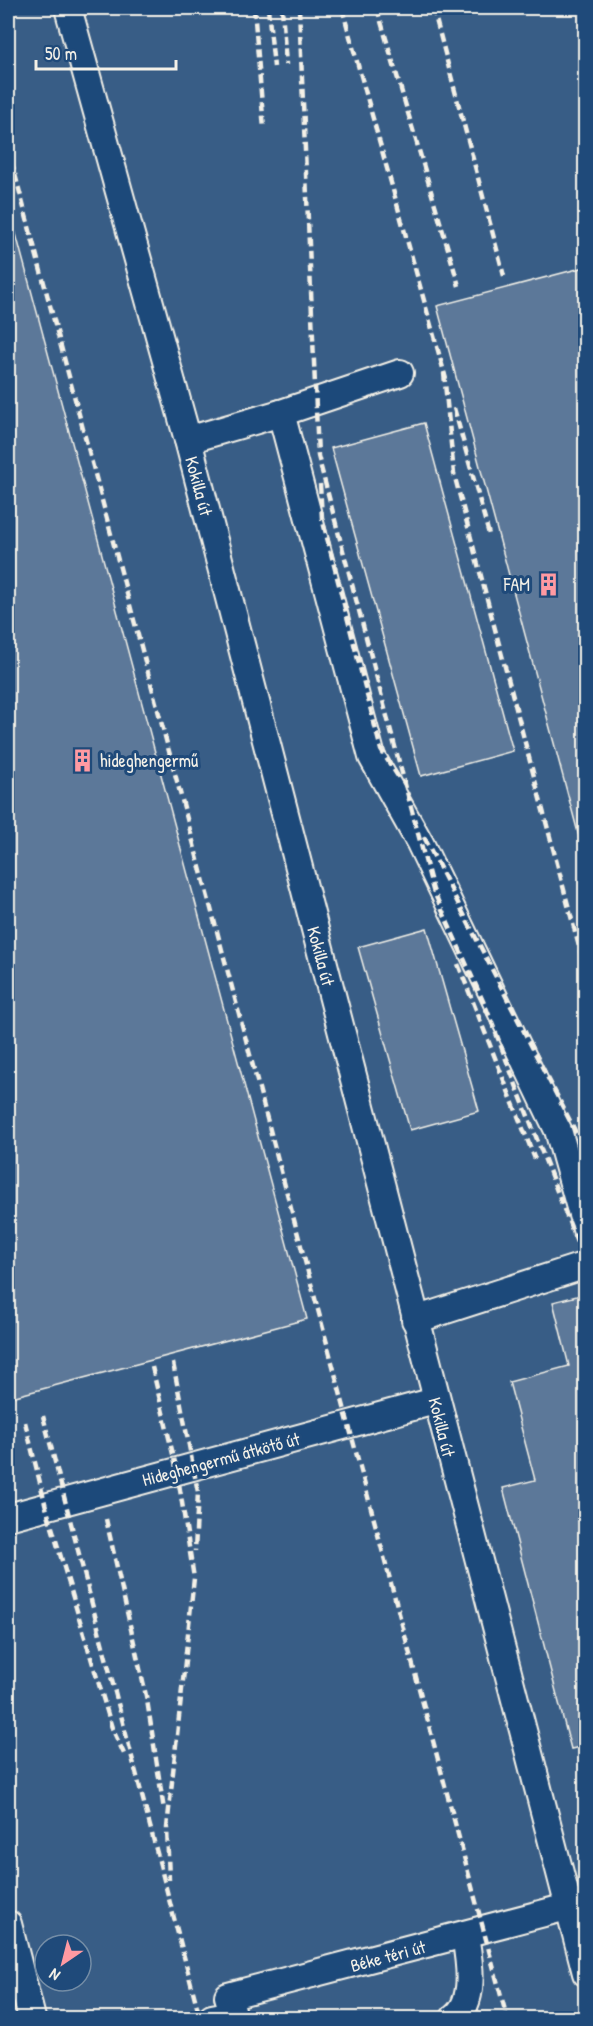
<svg xmlns="http://www.w3.org/2000/svg" width="593" height="2026" font-family="'Patrick Hand',sans-serif">
  <style>
    .built { fill: #375d86; fill-rule: evenodd }
    .building { fill: #5b7899; stroke: #f4f1e8; stroke-width: 1.5 }
    .lines { fill: none; stroke-linecap: round; stroke-linejoin: round }
    .minor-casing { stroke: #f4f1e8; stroke-width: 30 }
    .minor { stroke: #1f4a7a; stroke-width: 26 }
    .rail { stroke: #f4f1e8; stroke-width: 4.5; stroke-dasharray: 9 4.5; stroke-linecap: butt }
    .labels { text-anchor: middle; dominant-baseline: central; stroke-width: 6; stroke-linejoin: round; paint-order: stroke }
    .street-label { font-size: 18px; fill: #f4f1e8; stroke: #1f4a7a }
    .poi-label { font-size: 18px; fill: #f4f1e8; stroke: #1f4a7a; text-anchor: end }
  </style>
  <rect width="100%" height="100%" fill="#28517e"/>
  <filter id="ink" filterUnits="userSpaceOnUse"><feTurbulence type="fractalNoise" baseFrequency=".0167" numOctaves="2"/><feDisplacementMap in="SourceGraphic" scale="12" xChannelSelector="R" yChannelSelector="G"/><feConvolveMatrix kernelMatrix="1 2 1 2 8 2 1 2 1" color-interpolation-filters="sRGB"/></filter>
  <g filter="url(#ink)">
    <path class="built" d="M 8,8 L 585,8 L 585,2018 L 8,2018 ZM 45,1945 L 81,1945 L 81,1981 L 45,1981 Z"/>
    <g class="building">
      <polygon points="12,219 307,1319 8,1398 8,220"/>
      <polygon points="585,267 585,843 581,844 437,306"/>
      <polygon points="424,423 513,751 421,776 331,448"/>
      <polygon points="427,928 479,1111 410,1130 358,947"/>
      <polygon points="585,1294 585,1746 571,1749 503,1488 535,1480 509,1382 569,1366 553,1302"/>
    </g>
    <g class="lines">
      <defs>
        <g id="minor">
          <polyline points="68,8 188,440 586,1973"/>
          <polyline points="281,413 372,757 420,843 558,1130 586,1229"/>
          <polyline points="188,440 281,413 400,373"/>
          <polyline points="415,1320 586,1265"/>
          <polyline points="8,1517 435,1401"/>
          <polyline points="8,1924 32,2018"/>
          <polyline points="212,2018 233,2014 228,1996 586,1902"/>
          <path d="M 454,2018 C 477,2001 469,1960 465,1935"/>
        </g>
      </defs>
      <use href="#minor" class="minor-casing"/>
      <use href="#minor" class="minor"/>
      <g class="rail">
        <polyline points="254,8 264,129"/>
        <polyline points="268,8 274,67"/>
        <polyline points="282,8 286,65"/>
        <polyline points="299,8 318,456 433,890 487,1010 586,1266"/>
        <polyline points="342,8 446,379"/>
        <polyline points="377,8 459,286"/>
        <polyline points="433,8 504,276"/>
        <polyline points="447,8 448,12"/>
        <polyline points="8,148 507,2018"/>
        <polyline points="444,373 454,474 586,973"/>
        <polyline points="454,408 490,538"/>
        <polyline points="320,484 322,518 381,750 399,778"/>
        <polyline points="424,837 586,1152"/>
        <polyline points="458,964 535,1159"/>
        <polyline points="173,1363 198,1492 195,1551"/>
        <polyline points="152,1367 177,1471 194,1578 167,1828 169,1880"/>
        <polyline points="43,1416 200,2018"/>
        <polyline points="25,1422 46,1507 112,1728 125,1756"/>
        <polyline points="106,1519 147,1700 164,1810"/>
      </g>
    </g>
  </g>
  <defs>
    <symbol id="building-bare" viewBox="-9 -9 18 18"><path d="M-4-6H4V6H1V3H-1V6H-4ZM-2.5-4.3h1.7v1.8h-1.7ZM.8-4.3h1.7v1.8H.8ZM-2.5-1h1.7V.8h-1.7ZM.8-1h1.7V.8H.8Z" fill="#ff9aa2" stroke="#1f4a7a" stroke-width="2.5" paint-order="stroke"/></symbol>
  </defs>
  <g fill-rule="evenodd">
    <use href="#building-bare" x="532" y="568" width="33" height="33"/>
    <use href="#building-bare" x="66" y="744" width="33" height="33"/>
  </g>
  <g class="labels">
    <g class="street-label">
      <text transform="translate(199 486) rotate(75)">Kokilla út</text>
      <text transform="translate(321 956) rotate(75)">Kokilla út</text>
      <text transform="translate(442 1427) rotate(76)">Kokilla út</text>
      <text transform="translate(221 1459) rotate(-15)">Hideghengermű átkötő út</text>
      <text transform="translate(388 1956) rotate(-15)">Béke téri út</text>
    </g>
    <g class="poi-label">
      <text x="530" y="584">FAM</text>
      <text x="100" y="760" text-anchor="start">hideghengermű</text>
    </g>
  </g>
  <rect width="593" height="2026" fill="none" stroke="#1f4a7a" stroke-width="30"/>
  <rect x="15" y="15" width="563" height="1996" fill="none" stroke="#f4f1e8" stroke-width="2" filter="url(#ink)"/>
  <g transform="translate(63 1963) rotate(215)"><circle r="28" fill="#1f4a7a" stroke="#748da6" stroke-width="1.5"/>
  <path d="M0-4.5L10 22L0 15L-10 22Z" fill="#ff9aa2"/>
  <text y="-9" font-size="16" font-weight="bold" text-anchor="middle" fill="#f4f1e8">N</text>
  </g>
  <path d="M36 60v9h140v-9" fill="none" stroke="#f4f1e8" stroke-width="3"/>
  <text x="45" y="60" font-size="18" fill="#f4f1e8" stroke="#1f4a7a" stroke-width="4.5" paint-order="stroke">50 m</text>
</svg>
